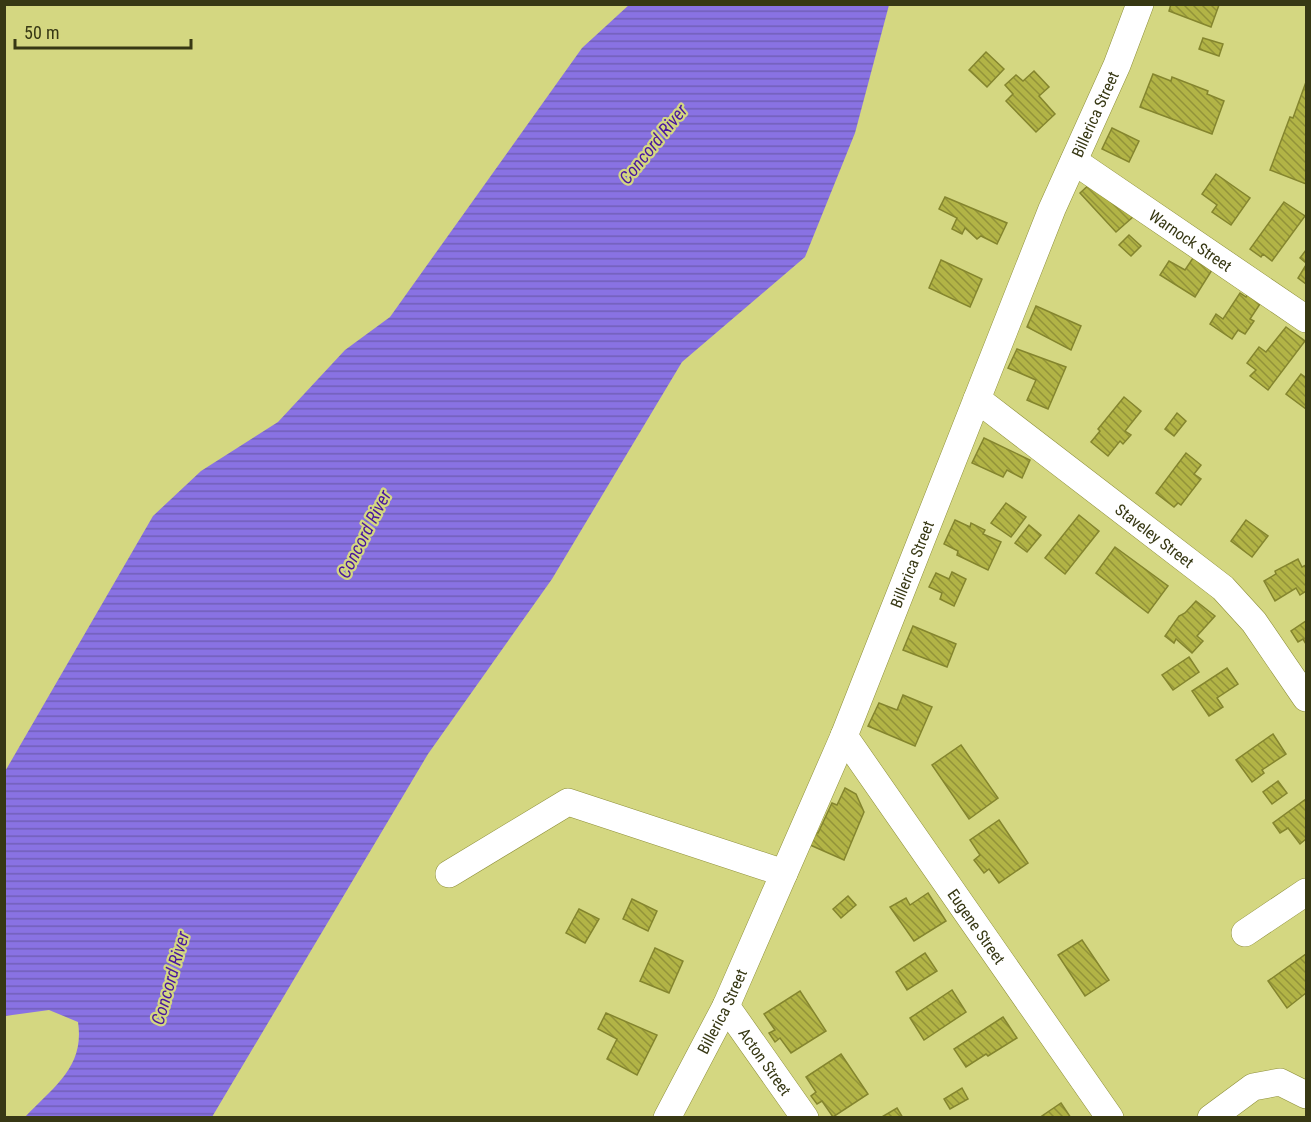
<svg xmlns="http://www.w3.org/2000/svg" width="1311" height="1122" font-family="'Roboto Condensed',sans-serif">
  <style>
    .water { fill: url(#water-rules) }
    .building { fill: url(#building-back-hatch); stroke: #84852e; stroke-width: 1.5 }
    .lines { fill: none; stroke-linecap: round; stroke-linejoin: round }
    .minor-casing { stroke: #8e8f39; stroke-width: 28 }
    .minor { stroke: #fff; stroke-width: 27 }
    .labels { text-anchor: middle; dominant-baseline: central; stroke-width: 4.5; stroke-linejoin: round; paint-order: stroke }
    .street-label { font-size: 16px; fill: #373814; stroke: #d4d781 }
    .water-label { font-size: 18px; font-style: italic; fill: #48169e; stroke: #d4d781 }
  </style>
  <defs>
    <pattern id="water-rules" width="6" height="5" patternUnits="userSpaceOnUse" patternTransform="scale(1.5)"><rect width="6" height="5" fill="#8972e3"/><path d="M0 2.5h6" fill="none" stroke="#715fb7"/></pattern>
    <pattern id="building-back-hatch" width="6" height="6" patternUnits="userSpaceOnUse" patternTransform="scale(1.5)"><rect width="6" height="6" fill="#b2b446"/><path d="M-1 5l2 2M0 0l6 6M5-1l2 2" fill="none" stroke="#929339"/></pattern>
  </defs>
  <rect width="100%" height="100%" fill="#d4d781"/>
  <path class="water" d="M 630,4 L 889,5 L 855,133 L 805,257 L 682,362 L 552,579 L 428,754 L 212,1117 L 25,1117 C 53,1087 85,1067 78,1022 L 49,1010 L 5,1016 L 4,773 L 7,768 L 153,516 L 201,471 L 278,422 L 345,350 L 390,317 L 582,48 Z"/>
  <g class="building">
    <polygon points="1171,4 1218,4 1219,5 1211,27 1169,11"/>
    <polygon points="1203,38 1223,44 1219,56 1199,49"/>
    <polygon points="986,52 1004,69 987,87 969,70"/>
    <polygon points="1034,71 1049,87 1039,96 1055,114 1036,132 1006,101 1013,94 1005,85 1016,75 1023,81"/>
    <polygon points="1153,74 1171,81 1172,77 1208,91 1207,94 1224,101 1212,134 1140,107"/>
    <polygon points="1306,82 1306,184 1270,170 1290,117 1293,118"/>
    <polygon points="1112,128 1139,141 1129,162 1102,149"/>
    <polygon points="1216,174 1250,198 1231,225 1212,212 1217,205 1202,194"/>
    <polygon points="1092,182 1134,216 1116,232 1080,193"/>
    <polygon points="945,197 1007,223 997,244 981,236 977,239 965,228 962,234 952,229 957,218 939,209"/>
    <polygon points="1284,202 1305,216 1272,261 1263,254 1261,257 1250,249"/>
    <polygon points="1129,235 1141,246 1131,256 1119,245"/>
    <polygon points="1306,250 1306,263 1300,258"/>
    <polygon points="1193,258 1212,270 1195,297 1160,275 1169,261 1185,270"/>
    <polygon points="941,260 982,279 970,307 929,288"/>
    <polygon points="1306,265 1306,284 1298,278"/>
    <polygon points="1249,292 1262,301 1250,319 1254,321 1245,334 1238,330 1232,339 1210,324 1216,314 1223,319 1240,293 1246,297"/>
    <polygon points="1036,306 1081,326 1071,350 1027,327"/>
    <polygon points="1286,327 1305,341 1268,390 1250,376 1256,370 1247,363 1259,347 1266,352"/>
    <polygon points="1017,349 1066,367 1048,409 1027,400 1036,380 1008,368"/>
    <polygon points="1301,374 1305,377 1306,375 1306,409 1286,394"/>
    <polygon points="1124,397 1141,411 1125,431 1131,435 1123,444 1120,441 1108,456 1091,442 1100,431 1098,429"/>
    <polygon points="1177,413 1186,421 1174,436 1165,429"/>
    <polygon points="984,438 1030,460 1022,478 1007,470 1003,477 972,463"/>
    <polygon points="1186,453 1201,465 1194,474 1201,479 1181,505 1178,503 1174,507 1156,493"/>
    <polygon points="1006,503 1026,517 1011,537 991,523"/>
    <polygon points="1079,515 1099,531 1065,574 1045,558"/>
    <polygon points="955,520 970,527 971,523 985,530 983,534 1001,542 988,570 957,555 958,551 944,544"/>
    <polygon points="1246,520 1268,536 1252,557 1231,541"/>
    <polygon points="1029,525 1041,535 1027,552 1015,543"/>
    <polygon points="1115,547 1168,586 1148,613 1096,573"/>
    <polygon points="1298,559 1302,567 1306,565 1306,591 1300,595 1296,588 1275,601 1264,581 1276,574 1275,571"/>
    <polygon points="952,572 966,579 954,606 940,599 942,593 929,587 936,573 949,579"/>
    <polygon points="1196,601 1215,616 1197,636 1203,641 1192,653 1176,639 1174,643 1165,636 1179,616 1185,613"/>
    <polygon points="1306,621 1306,644 1303,639 1298,642 1291,631"/>
    <polygon points="913,626 956,644 947,667 903,650"/>
    <polygon points="1189,657 1199,672 1173,690 1162,675"/>
    <polygon points="1227,668 1238,684 1217,698 1223,707 1209,716 1192,691"/>
    <polygon points="903,695 932,707 915,746 868,726 879,703 897,710"/>
    <polygon points="1273,734 1286,754 1262,770 1264,773 1252,782 1236,760"/>
    <polygon points="961,745 998,798 969,819 932,765"/>
    <polygon points="1278,781 1287,793 1272,804 1263,792"/>
    <polygon points="845,788 856,794 864,812 844,860 808,844 814,831 818,833 832,803 837,805"/>
    <polygon points="1306,799 1306,839 1300,844 1288,828 1280,833 1273,823"/>
    <polygon points="999,820 1028,863 999,883 989,869 984,873 974,860 980,855 970,840"/>
    <polygon points="928,893 946,921 914,941 890,907 906,898 910,905"/>
    <polygon points="848,896 856,905 841,918 833,909"/>
    <polygon points="632,899 657,911 648,931 623,919"/>
    <polygon points="579,909 599,919 585,943 566,933"/>
    <polygon points="1082,940 1109,980 1085,996 1058,955"/>
    <polygon points="655,948 683,961 669,993 640,981"/>
    <polygon points="925,953 937,971 907,990 896,972"/>
    <polygon points="1306,954 1306,993 1287,1008 1268,981"/>
    <polygon points="952,990 966,1012 924,1040 910,1018"/>
    <polygon points="800,991 826,1031 791,1053 780,1038 775,1042 769,1033 775,1030 764,1014"/>
    <polygon points="606,1013 657,1035 637,1075 607,1059 617,1039 598,1029"/>
    <polygon points="1003,1017 1017,1038 988,1056 986,1054 966,1067 954,1049"/>
    <polygon points="841,1054 868,1094 833,1117 822,1101 817,1104 811,1096 816,1092 806,1077"/>
    <polygon points="962,1088 968,1099 950,1109 944,1099"/>
    <polygon points="1061,1103 1071,1118 1039,1118"/>
    <polygon points="897,1108 903,1118 880,1118"/>
  </g>
  <g class="lines">
    <defs>
      <g id="minor">
        <path id="s1" d="M 1074,161 L 1306,319"/>
        <path id="s2" d="M 977,399 L 1223,588 L 1254,622 L 1306,698"/>
        <path id="s3" d="M 844,736 L 1110,1118"/>
        <polyline points="449,874 568,802 784,873"/>
        <polyline points="1245,933 1306,892"/>
        <path id="s4" d="M 726,1006 L 805,1118"/>
        <path id="s5" d="M 667,1118 L 726,1006 L 844,736 L 1052,209 L 1117,65 L 1140,4"/>
        <polyline points="1211,1118 1253,1087 1280,1082 1306,1095"/>
      </g>
    </defs>
    <use href="#minor" class="minor-casing"/>
    <use href="#minor" class="minor"/>
  </g>
  <g class="labels">
    <g class="street-label">
      <text stroke="none"><textPath href="#s5" startOffset="1092">Billerica Street</textPath></text>
      <text stroke="none"><textPath href="#s1" startOffset="141">Warnock Street</textPath></text>
      <text stroke="none"><textPath href="#s2" startOffset="224">Staveley Street</textPath></text>
      <text stroke="none"><textPath href="#s5" startOffset="606">Billerica Street</textPath></text>
      <text stroke="none"><textPath href="#s3" startOffset="232">Eugene Street</textPath></text>
      <text stroke="none"><textPath href="#s5" startOffset="120">Billerica Street</textPath></text>
      <text stroke="none"><textPath href="#s4" startOffset="68">Acton Street</textPath></text>
    </g>
    <g class="water-label">
      <text transform="translate(653 144) rotate(-51)">Concord River</text>
      <text transform="translate(364 534) rotate(-63)">Concord River</text>
      <text transform="translate(170 978) rotate(-74)">Concord River</text>
    </g>
  </g>
  <rect width="1311" height="1122" fill="none" stroke="#373814" stroke-width="12"/>
  <path d="M15 39v9h176v-9" fill="none" stroke="#373814" stroke-width="3"/>
  <text x="24" y="39" font-size="18" fill="#373814" stroke="#d4d781" stroke-width="4.5" paint-order="stroke">50 m</text>
</svg>
